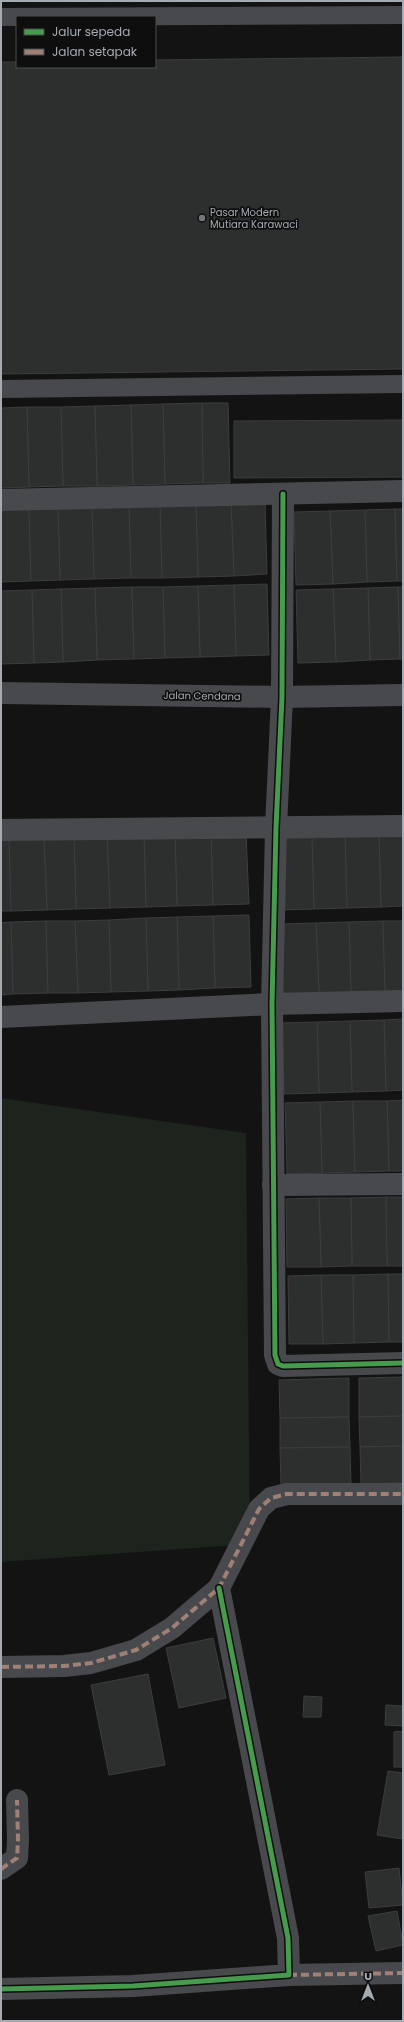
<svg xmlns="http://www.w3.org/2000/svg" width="404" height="2022" font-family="Poppins,sans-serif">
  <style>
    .green { fill: #1d231d }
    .building { fill: #2d2e2e; stroke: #3c3d3f }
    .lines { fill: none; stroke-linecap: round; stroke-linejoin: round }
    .lane { stroke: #48494c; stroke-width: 18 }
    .street { stroke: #48494c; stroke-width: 22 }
    .quiet { stroke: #9e8076; stroke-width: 4; stroke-dasharray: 8 4; stroke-linecap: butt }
    .cycleway-casing { stroke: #0e0e0f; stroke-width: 8 }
    .cycleway { stroke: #469c4c; stroke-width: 5 }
    .poi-dot { fill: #73767a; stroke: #0e0e0f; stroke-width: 1.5 }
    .labels { text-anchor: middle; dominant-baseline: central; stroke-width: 3.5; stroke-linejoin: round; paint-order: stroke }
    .poi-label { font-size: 10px; fill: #a6abb2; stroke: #0e0e0f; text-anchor: start }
    .street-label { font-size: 10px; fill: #a6abb2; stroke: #0e0e0f }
  </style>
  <rect width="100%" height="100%" fill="#131313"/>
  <polygon class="green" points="1,1098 246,1133 250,1544 1,1562"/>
  <g class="building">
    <polygon points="403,57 403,369 1,374 1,62 17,62 17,67 155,67 155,60"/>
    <polygon points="202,403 228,403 230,483 203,483"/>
    <polygon points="202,403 203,483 165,484 163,404"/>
    <polygon points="163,404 165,484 133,485 131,405"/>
    <polygon points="131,405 133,485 97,486 95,406"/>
    <polygon points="95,406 97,486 63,486 61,407"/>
    <polygon points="27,407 61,407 63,486 29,487"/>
    <polygon points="27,407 29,487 1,488 1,408"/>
    <polygon points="403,420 403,477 234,478 234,421"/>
    <polygon points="265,502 267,574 234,576 231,503"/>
    <polygon points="231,503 234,576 198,577 196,504"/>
    <polygon points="196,504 198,577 162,578 160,506"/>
    <polygon points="160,506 162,578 131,578 129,507"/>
    <polygon points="129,507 131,578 94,579 92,508"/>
    <polygon points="92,508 94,579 60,580 58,509"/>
    <polygon points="29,509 31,581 1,582 1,510"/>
    <polygon points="29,509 58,509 60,580 31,581"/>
    <polygon points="395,509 397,581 367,582 365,510"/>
    <polygon points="395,509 403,509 403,581 397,581"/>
    <polygon points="365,510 367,582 333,584 330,511"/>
    <polygon points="330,511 333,584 296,585 294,512"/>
    <polygon points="267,584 269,655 236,656 234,585"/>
    <polygon points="234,585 236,656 200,657 198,586"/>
    <polygon points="198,586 200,657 165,658 163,587"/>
    <polygon points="132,587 134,659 97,660 95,588"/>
    <polygon points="132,587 163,587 165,658 134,659"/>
    <polygon points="398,587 400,659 370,660 368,588"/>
    <polygon points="398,587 403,587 403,659 400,659"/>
    <polygon points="95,588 97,660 63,662 61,589"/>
    <polygon points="368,588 370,660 336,662 333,589"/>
    <polygon points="61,589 63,662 34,663 32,590"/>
    <polygon points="333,589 336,662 298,663 296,590"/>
    <polygon points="32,590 34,663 1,664 1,591"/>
    <polygon points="246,832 249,904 213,905 211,833"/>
    <polygon points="211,833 213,905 177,906 175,834"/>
    <polygon points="175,834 177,906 146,907 144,835"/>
    <polygon points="144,835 146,907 110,908 107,836"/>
    <polygon points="403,835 403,906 381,907 379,836"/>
    <polygon points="107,836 110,908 76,909 74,837"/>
    <polygon points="379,836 381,907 347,908 345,837"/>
    <polygon points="74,837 76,909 47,910 44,838"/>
    <polygon points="345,837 347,908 314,909 312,838"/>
    <polygon points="44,838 47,910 11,911 9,839"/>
    <polygon points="312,838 314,909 279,910 277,839"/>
    <polygon points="1,839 9,839 11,911 1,911"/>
    <polygon points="249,915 251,987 215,988 213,916"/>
    <polygon points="213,916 215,988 179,990 177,917"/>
    <polygon points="177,917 179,990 148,991 146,918"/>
    <polygon points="146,918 148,991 111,992 109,920"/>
    <polygon points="109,920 111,992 78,993 75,921"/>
    <polygon points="46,921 48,993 13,994 11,922"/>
    <polygon points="46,921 75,921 78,993 48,993"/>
    <polygon points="383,921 385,992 351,992 349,922"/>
    <polygon points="383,921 403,921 403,991 385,992"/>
    <polygon points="11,922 13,994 1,995 1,923"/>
    <polygon points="349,922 351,992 319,993 316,923"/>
    <polygon points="316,923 319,993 283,994 281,924"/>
    <polygon points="403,1019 403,1090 386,1091 384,1020"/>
    <polygon points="384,1020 386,1091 352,1092 350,1021"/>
    <polygon points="350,1021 352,1092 319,1093 317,1022"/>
    <polygon points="317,1022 319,1093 284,1094 282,1023"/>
    <polygon points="403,1100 403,1171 389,1171 387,1101"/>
    <polygon points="353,1101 355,1172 322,1173 320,1102"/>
    <polygon points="353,1101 387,1101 389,1171 355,1172"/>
    <polygon points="320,1102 322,1173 287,1174 285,1103"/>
    <polygon points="386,1197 403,1197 403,1266 387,1266"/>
    <polygon points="386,1197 387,1266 352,1266 351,1198"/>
    <polygon points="319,1198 351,1198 352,1266 321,1267"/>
    <polygon points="319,1198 321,1267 287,1267 286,1199"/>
    <polygon points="388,1274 403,1274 403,1342 389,1342"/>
    <polygon points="388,1274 389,1342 354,1343 353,1275"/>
    <polygon points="321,1275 353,1275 354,1343 323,1344"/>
    <polygon points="321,1275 323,1344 289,1344 288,1276"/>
    <polygon points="403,1377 403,1416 359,1417 359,1378"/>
    <polygon points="349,1378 349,1417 280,1418 279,1380"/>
    <polygon points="403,1416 403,1446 360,1447 359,1417"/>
    <polygon points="349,1417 350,1447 280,1448 280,1418"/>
    <polygon points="403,1446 403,1483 361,1484 360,1447"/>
    <polygon points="350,1447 351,1484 281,1485 280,1448"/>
    <polygon points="213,1638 226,1698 179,1708 166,1648"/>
    <polygon points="148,1674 165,1765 109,1775 91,1685"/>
    <polygon points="304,1696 322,1697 321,1717 303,1717"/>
    <polygon points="386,1705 403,1706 403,1726 385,1725"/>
    <polygon points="403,1731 403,1767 394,1767 394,1732"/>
    <polygon points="388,1771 403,1773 403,1839 377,1835"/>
    <polygon points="399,1868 403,1905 369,1908 365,1872"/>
    <polygon points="397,1911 403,1945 376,1951 368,1916"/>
  </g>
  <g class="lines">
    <g class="lane">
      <polyline points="1,17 403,15"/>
      <polyline points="1,389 403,384"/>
    </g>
    <g class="street">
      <polyline points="283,494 282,697 276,828 272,1004 275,1355 278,1364 283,1366 403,1363"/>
      <polyline points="1,500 403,491"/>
      <polyline points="1,693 282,697 403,695"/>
      <polyline points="1,830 403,826"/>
      <polyline points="1,1017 272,1004 403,1001"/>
      <polyline points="273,1185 403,1184"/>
      <polyline points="1,1667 64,1666 91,1663 136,1650 172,1628 219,1588 259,1509 271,1498 287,1494 403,1494"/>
      <polyline points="1,1869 17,1858 18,1840 17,1800"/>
      <polyline points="289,1975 403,1973"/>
      <polyline points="1,1989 133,1986 289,1975 288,1938 219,1588"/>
    </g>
    <g class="quiet">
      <polyline points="1,1667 64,1666 91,1663 136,1650 172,1628 219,1588 259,1509 271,1498 287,1494 403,1494"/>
      <polyline points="1,1869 17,1858 18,1840 17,1800"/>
      <polyline points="289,1975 403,1973"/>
    </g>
    <defs>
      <g id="cycleway">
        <polyline points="283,494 282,697 276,828 272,1004 275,1355 278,1364 283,1366 403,1363"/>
        <polyline points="1,1989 133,1986 289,1975 288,1938 219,1588"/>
      </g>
    </defs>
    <use href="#cycleway" class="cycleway-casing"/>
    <use href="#cycleway" class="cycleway"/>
  </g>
  <circle class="poi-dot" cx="202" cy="218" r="4"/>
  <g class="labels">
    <g class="poi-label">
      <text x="210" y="212">Pasar Modern<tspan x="210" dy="12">Mutiara Karawaci</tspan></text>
    </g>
    <g class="street-label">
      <text transform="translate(202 696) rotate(1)">Jalan Cendana</text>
    </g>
  </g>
  <rect width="404" height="2022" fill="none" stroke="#a6abb2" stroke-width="4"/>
  <rect x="16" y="16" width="140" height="52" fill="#0e0e0f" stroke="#4b4d50"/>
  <rect x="24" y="29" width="20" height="6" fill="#469c4c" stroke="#4b4d50"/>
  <text x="52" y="36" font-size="12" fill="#a6abb2">Jalur sepeda</text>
  <rect x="24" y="49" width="20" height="6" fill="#9e8076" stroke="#4b4d50"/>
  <text x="52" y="56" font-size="12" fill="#a6abb2">Jalan setapak</text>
  <g transform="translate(368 1986)" stroke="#0e0e0f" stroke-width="3" paint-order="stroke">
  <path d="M0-3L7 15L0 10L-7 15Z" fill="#a6abb2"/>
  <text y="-6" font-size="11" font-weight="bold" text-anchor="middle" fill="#a6abb2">U</text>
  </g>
</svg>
